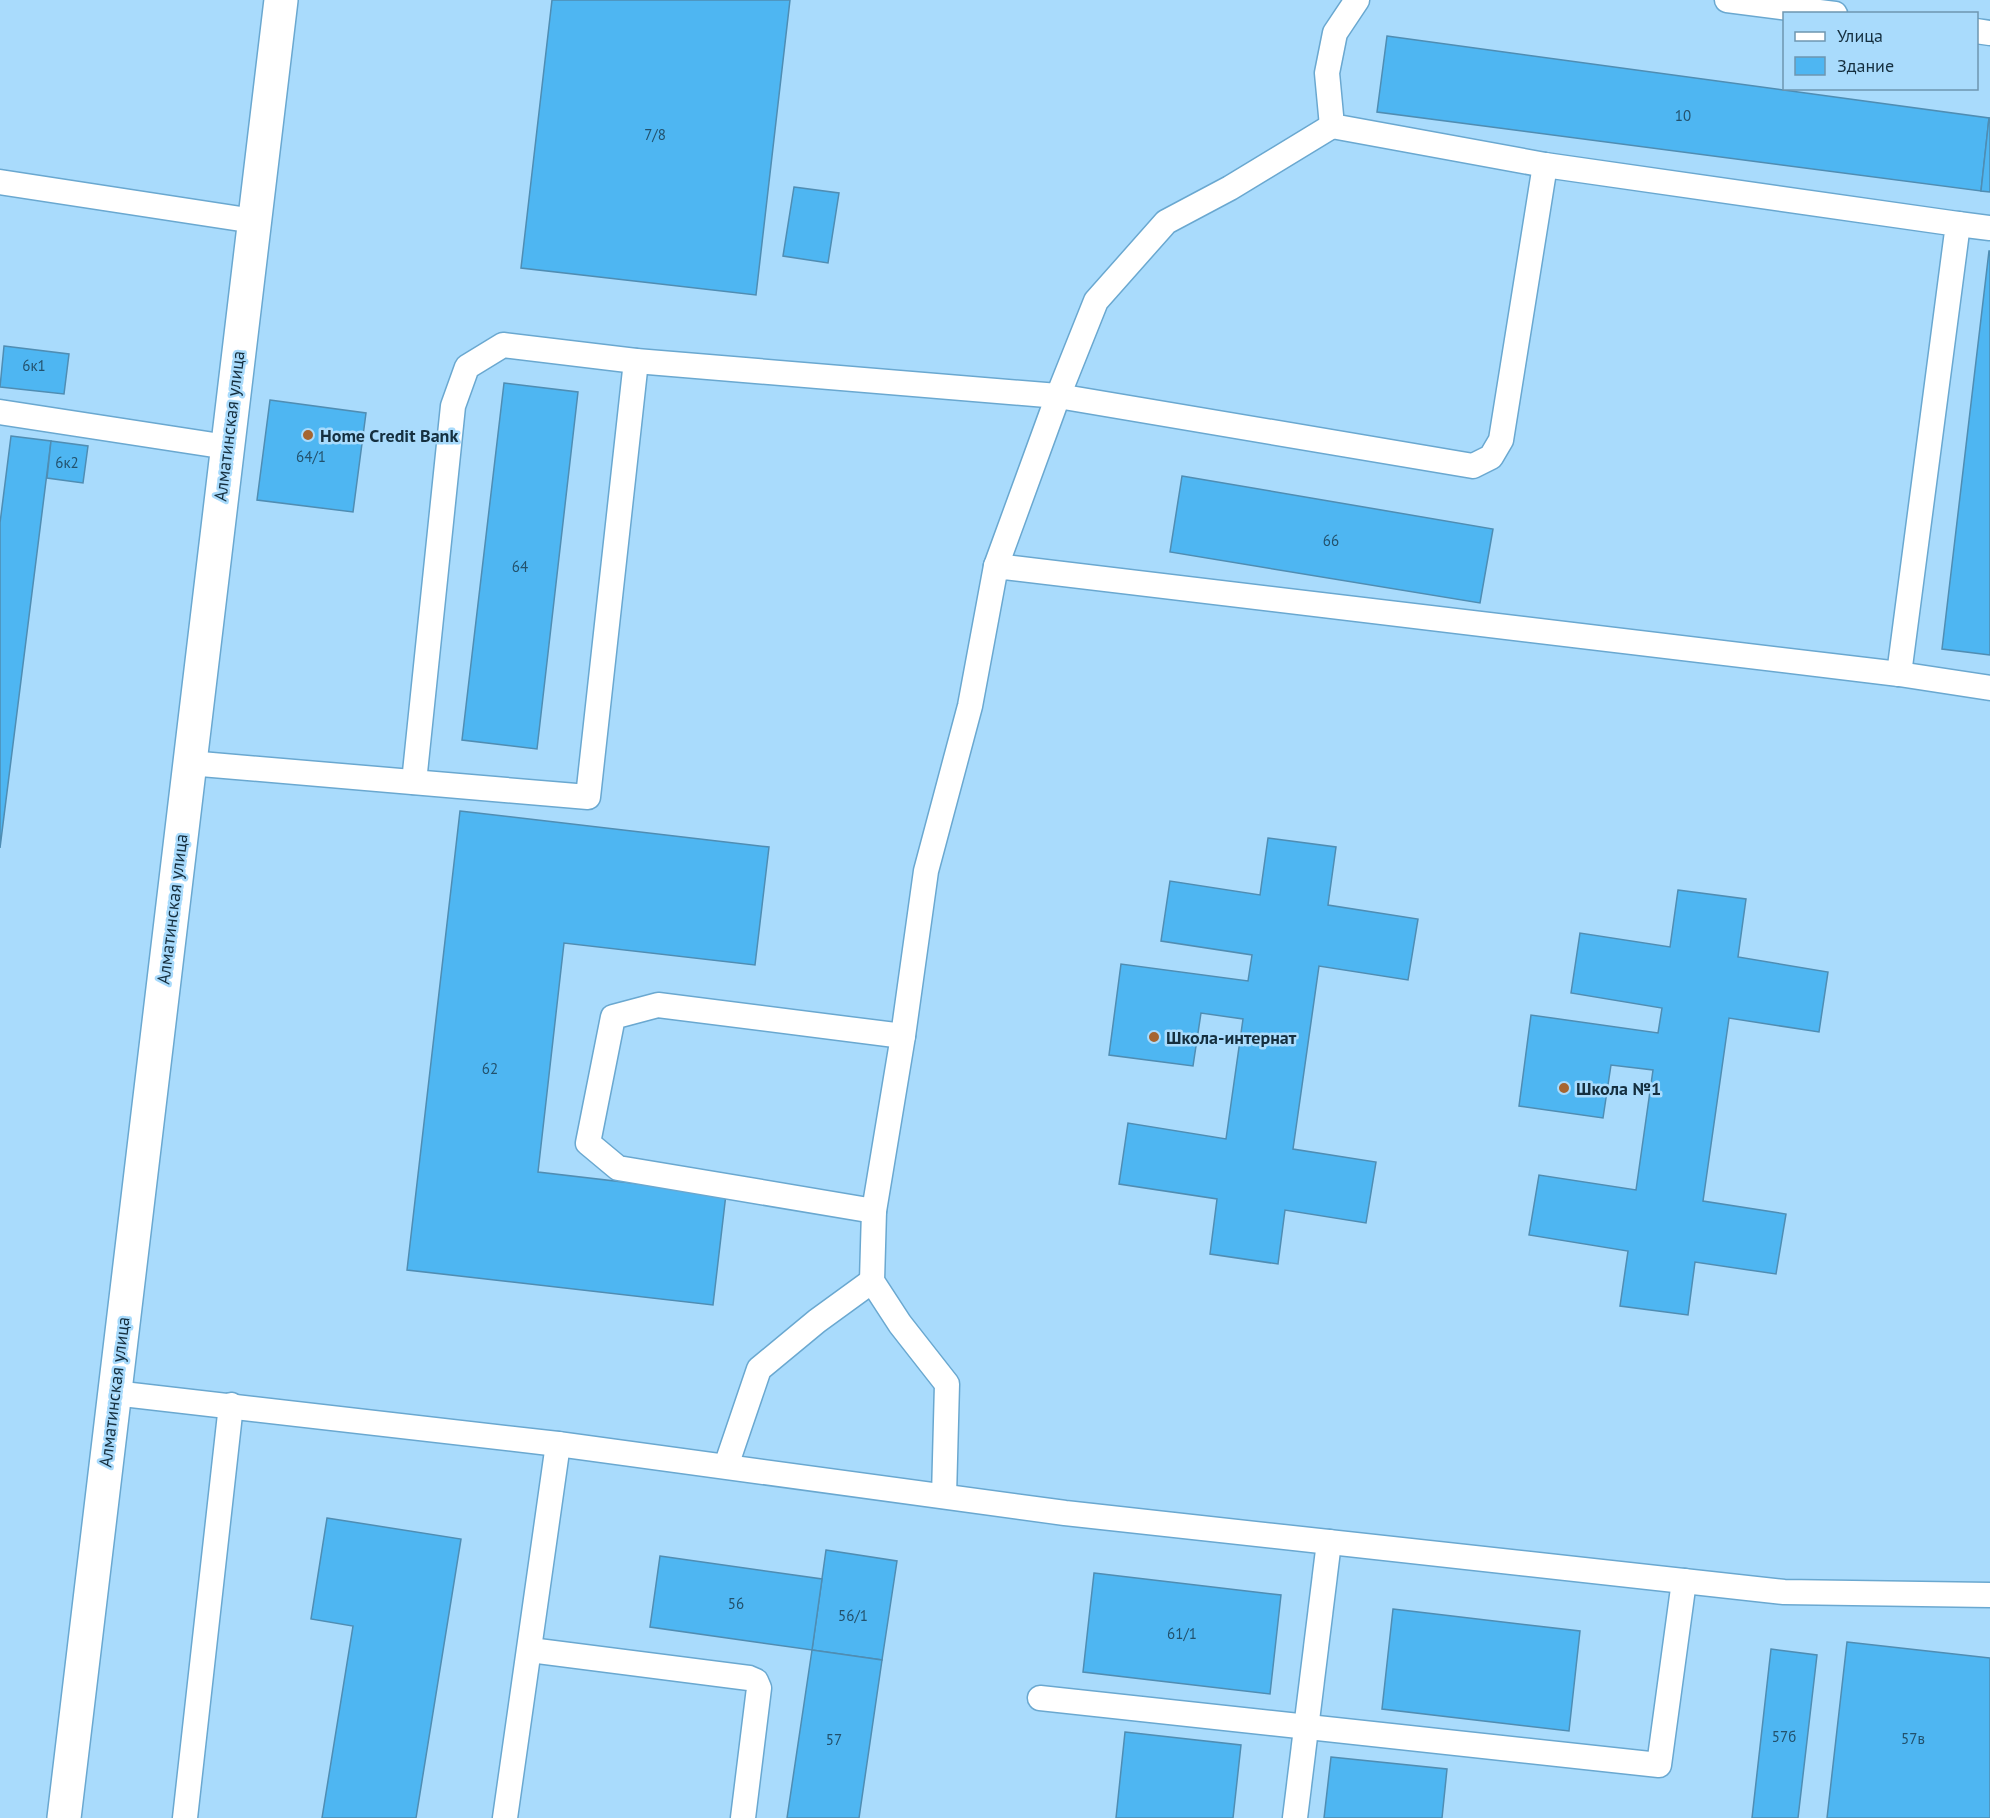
<svg xmlns="http://www.w3.org/2000/svg" width="1990" height="1818" font-family="'PT Sans',sans-serif">
  <style>
    .building { fill: #4eb6f2; stroke: #4f8db3; stroke-width: 1.5 }
    .lines { fill: none; stroke-linecap: round; stroke-linejoin: round }
    .service-casing { stroke: #6aa8d0; stroke-width: 27 }
    .tertiary-casing { stroke: #6aa8d0; stroke-width: 36 }
    .service { stroke: #fff; stroke-width: 24 }
    .tertiary { stroke: #fff; stroke-width: 33 }
    .poi-dot { fill: #a66530; stroke: #a9dbfc; stroke-width: 2 }
    .labels { text-anchor: middle; dominant-baseline: central; stroke-width: 5; stroke-linejoin: round; paint-order: stroke }
    .number-label { font-size: 15px; fill: #23516c }
    .street-label { font-size: 18px; fill: #152f3f; stroke: #a9dbfc }
    .poi-label { font-size: 18px; font-weight: bold; fill: #152f3f; stroke: #a9dbfc; text-anchor: start }
  </style>
  <rect width="100%" height="100%" fill="#a9dbfc"/>
  <g class="building">
    <polygon points="552,0 790,0 756,295 521,268"/>
    <polygon points="1387,36 1989,118 1981,191 1377,112"/>
    <polygon points="1989,118 1990,118 1990,192 1981,191"/>
    <polygon points="794,187 839,193 828,263 783,256"/>
    <polygon points="1989,251 1990,251 1990,655 1942,649"/>
    <polygon points="4,346 69,354 64,394 0,387"/>
    <polygon points="504,383 578,392 537,749 462,740"/>
    <polygon points="270,400 366,413 353,512 257,500"/>
    <polygon points="11,436 51,441 0,848 0,523"/>
    <polygon points="51,441 88,446 83,483 47,478"/>
    <polygon points="1182,476 1493,529 1480,603 1170,552"/>
    <polygon points="460,811 769,847 755,965 564,943 538,1172 726,1194 713,1305 407,1270"/>
    <polygon points="1268,838 1336,847 1328,905 1418,919 1408,980 1319,966 1293,1149 1376,1162 1366,1223 1285,1210 1278,1264 1210,1254 1217,1199 1119,1184 1128,1123 1226,1139 1243,1019 1201,1013 1193,1066 1109,1055 1121,964 1248,981 1252,955 1161,941 1170,881 1260,895"/>
    <polygon points="1678,890 1746,899 1738,957 1828,972 1819,1032 1729,1018 1703,1201 1786,1214 1776,1274 1695,1262 1688,1315 1620,1306 1628,1251 1529,1235 1539,1175 1636,1190 1653,1070 1611,1065 1603,1118 1519,1106 1531,1015 1658,1033 1662,1008 1571,993 1580,933 1670,947"/>
    <polygon points="327,1518 461,1539 416,1818 322,1818 353,1626 311,1619"/>
    <polygon points="826,1550 897,1561 882,1660 812,1650"/>
    <polygon points="660,1556 822,1579 812,1650 650,1627"/>
    <polygon points="1094,1573 1281,1595 1270,1694 1083,1672"/>
    <polygon points="1393,1609 1580,1631 1569,1731 1382,1709"/>
    <polygon points="1847,1642 1990,1658 1990,1818 1827,1818"/>
    <polygon points="1771,1649 1817,1655 1798,1818 1752,1818"/>
    <polygon points="812,1650 882,1660 859,1818 787,1818"/>
    <polygon points="1125,1732 1241,1745 1233,1818 1116,1818"/>
    <polygon points="1331,1757 1447,1769 1442,1818 1324,1818"/>
  </g>
  <g class="lines">
    <defs>
      <g id="service">
        <polyline points="1357,0 1335,33 1327,73 1332,126 1545,165 1958,224 1899,674"/>
        <polyline points="1727,0 1835,14"/>
        <polyline points="1976,31 1990,33"/>
        <polyline points="0,182 254,221"/>
        <polyline points="1958,224 1990,228"/>
        <polyline points="0,412 227,447"/>
        <polyline points="996,566 1058,396 1096,301 1166,222 1230,188 1332,126"/>
        <polyline points="189,763 588,797 636,361"/>
        <polyline points="414,782 453,406 467,367 503,345 636,361 1058,396 1473,466 1491,457 1501,440 1545,165"/>
        <polyline points="874,1211 618,1168 588,1143 613,1017 658,1005 903,1036"/>
        <polyline points="114,1393 558,1444 1065,1513 1784,1592 1990,1595"/>
        <polyline points="726,1466 759,1369 817,1321 872,1281"/>
        <polyline points="944,1496 947,1384 900,1324 872,1281 874,1211 903,1036 926,871 970,706 996,566 1899,674 1990,688"/>
        <polyline points="530,1650 749,1678 756,1681 759,1688 743,1818"/>
        <polyline points="1040,1698 1659,1765 1684,1581"/>
        <polyline points="185,1818 231,1405"/>
        <polyline points="505,1818 558,1444"/>
        <polyline points="1295,1818 1329,1542"/>
      </g>
      <polyline id="tertiary" points="64,1818 281,0"/>
    </defs>
    <use href="#service" class="service-casing"/>
    <use href="#tertiary" class="tertiary-casing"/>
    <use href="#service" class="service"/>
    <use href="#tertiary" class="tertiary"/>
  </g>
  <g class="poi-dot">
    <circle cx="308" cy="435" r="6"/>
    <circle cx="1154" cy="1037" r="6"/>
    <circle cx="1564" cy="1088" r="6"/>
  </g>
  <g class="labels">
    <g class="number-label">
      <text x="1683" y="115">10</text>
      <text x="655" y="134">7/8</text>
      <text x="34" y="365">6к1</text>
      <text x="311" y="456">64/1</text>
      <text x="67" y="462">6к2</text>
      <text x="1331" y="540">66</text>
      <text x="520" y="566">64</text>
      <text x="490" y="1068">62</text>
      <text x="736" y="1603">56</text>
      <text x="853" y="1615">56/1</text>
      <text x="1182" y="1633">61/1</text>
      <text x="1784" y="1736">57б</text>
      <text x="1913" y="1738">57в</text>
      <text x="834" y="1739">57</text>
    </g>
    <g class="street-label">
      <text transform="translate(229 426) rotate(-83)">Алматинская улица</text>
      <text transform="translate(172 909) rotate(-83)">Алматинская улица</text>
      <text transform="translate(114 1392) rotate(-83)">Алматинская улица</text>
    </g>
    <g class="poi-label">
      <text x="320" y="435">Home Credit Bank</text>
      <text x="1166" y="1037">Школа-интернат</text>
      <text x="1576" y="1088">Школа №1</text>
    </g>
  </g>
  <rect x="1783" y="12" width="195" height="78" fill="#a9dbfc" stroke="#6e96b0" stroke-width="1.5"/>
  <rect x="1795" y="32" width="30" height="9" fill="#ffffff" stroke="#6e96b0" stroke-width="1.5"/>
  <text x="1837" y="42" font-size="18" fill="#152f3f">Улица</text>
  <rect x="1795" y="57" width="30" height="18" fill="#4eb6f2" stroke="#6e96b0" stroke-width="1.5"/>
  <text x="1837" y="72" font-size="18" fill="#152f3f">Здание</text>
</svg>
